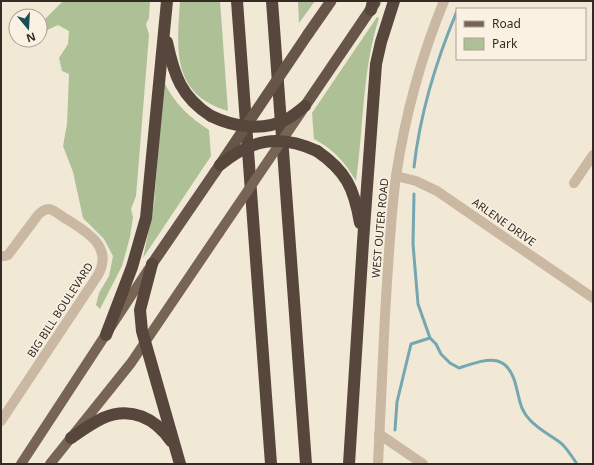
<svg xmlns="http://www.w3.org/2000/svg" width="594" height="465" font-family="'Noto Sans',sans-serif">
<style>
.green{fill:#aec196}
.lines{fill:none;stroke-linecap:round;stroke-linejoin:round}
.stream{stroke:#74a7b0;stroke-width:3}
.minor{stroke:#cab8a2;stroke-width:10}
.tertiary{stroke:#cab8a2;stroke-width:10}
.primary{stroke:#776455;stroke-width:10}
.trunk{stroke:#665548;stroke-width:11}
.motorway{stroke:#56463b;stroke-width:12}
.primary-bridge{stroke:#776455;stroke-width:10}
.trunk-bridge{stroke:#665548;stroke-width:11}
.motorway-bridge{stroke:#56463b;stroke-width:12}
.labels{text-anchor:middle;stroke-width:3;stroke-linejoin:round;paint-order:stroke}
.street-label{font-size:11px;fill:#342b25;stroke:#faf1e3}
</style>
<rect width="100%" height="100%" fill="#f2e8d6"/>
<g class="green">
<polygon points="63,1 150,1 149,18 146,24 149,35 136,196 131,209 133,217 130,237 122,266 100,309 96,305 99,293 109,276 113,256 104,239 83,218 73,172 63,146 67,124 69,74 62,71 59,58 68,44 69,31 58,25 43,32 45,19"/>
<path d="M180,1H220L228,111C171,94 177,49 180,1Z"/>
<polygon points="298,1 315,1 299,23"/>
<path d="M377,17L379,18C362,71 364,126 356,181C345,162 333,149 314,139L312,113Z"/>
<path d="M164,82C174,103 189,117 209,130L211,156L143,258L154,204Z"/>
</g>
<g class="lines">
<g class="stream">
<path d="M414,167C420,114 436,61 457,11"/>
<path d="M414,194L413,244L418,304L430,338L436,344L441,354L450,363L459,368C489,358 509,351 517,390C520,402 521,411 530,420C539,430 552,436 562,444C568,450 573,458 577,464"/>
<polyline points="395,430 397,402 411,344 430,338"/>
</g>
<g class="minor">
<polyline points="396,176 416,181 437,191 593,298"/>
<polyline points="574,183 593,155"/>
<path d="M1,256H5L8,255L38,215C41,212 44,209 49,209C55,210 62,217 68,220C89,233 113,248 98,275L1,421"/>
<polyline points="379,434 423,464"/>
</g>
<path class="tertiary" d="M378,464C380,414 383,365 385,315C388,269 390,222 396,176C405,116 421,57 444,1"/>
<g class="primary">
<polyline points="21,464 148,270"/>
<polyline points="50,464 131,363 219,233"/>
</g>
<g class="trunk">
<polyline points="308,34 331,1"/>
<polyline points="305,106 375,3"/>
<polyline points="152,264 215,172"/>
</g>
<g class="motorway">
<polyline points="237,1 271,464"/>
<polyline points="272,1 306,464"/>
<polyline points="371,10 373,1"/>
<path d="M167,42C174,75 181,97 211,116"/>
<path d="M317,151C346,171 354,188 360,223"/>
<polyline points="152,264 140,310 142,331 180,464"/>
<polyline points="106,335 132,267 146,218 167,1"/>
<path d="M71,438C81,431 92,423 103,418C131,406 155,418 171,441"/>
<polyline points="349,464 363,242 374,91 376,64 381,42 394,1"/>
</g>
<polyline class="primary-bridge" points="219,233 302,111"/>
<polyline class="trunk-bridge" points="215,172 308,34"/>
<g class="motorway-bridge">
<path d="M211,116C234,127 263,132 287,119C293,116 299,111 305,106"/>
<path d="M220,165C251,139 279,134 317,151"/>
</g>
</g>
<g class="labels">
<g class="street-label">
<text transform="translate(504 222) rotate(35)" y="4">ARLENE DRIVE</text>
<text transform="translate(380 228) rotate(-85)" y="4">WEST OUTER ROAD</text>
<text transform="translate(60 310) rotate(-57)" y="4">BIG BILL BOULEVARD</text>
</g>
</g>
<rect width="594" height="465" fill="none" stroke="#342b25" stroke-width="4"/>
<rect x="456" y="8" width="130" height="52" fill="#faf1e3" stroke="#aba297"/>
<rect x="464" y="21" width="20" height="6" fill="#776455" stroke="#aba297"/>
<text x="492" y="28" font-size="12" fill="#342b25">Road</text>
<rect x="464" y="38" width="20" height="12" fill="#aec196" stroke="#aba297"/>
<text x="492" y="48" font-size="12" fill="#342b25">Park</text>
<g transform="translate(28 28) rotate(162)"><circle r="19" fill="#faf1e3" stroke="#aba297"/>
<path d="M0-3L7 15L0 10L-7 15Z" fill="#194d57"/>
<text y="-6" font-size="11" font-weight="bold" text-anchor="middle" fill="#342b25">N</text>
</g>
</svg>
